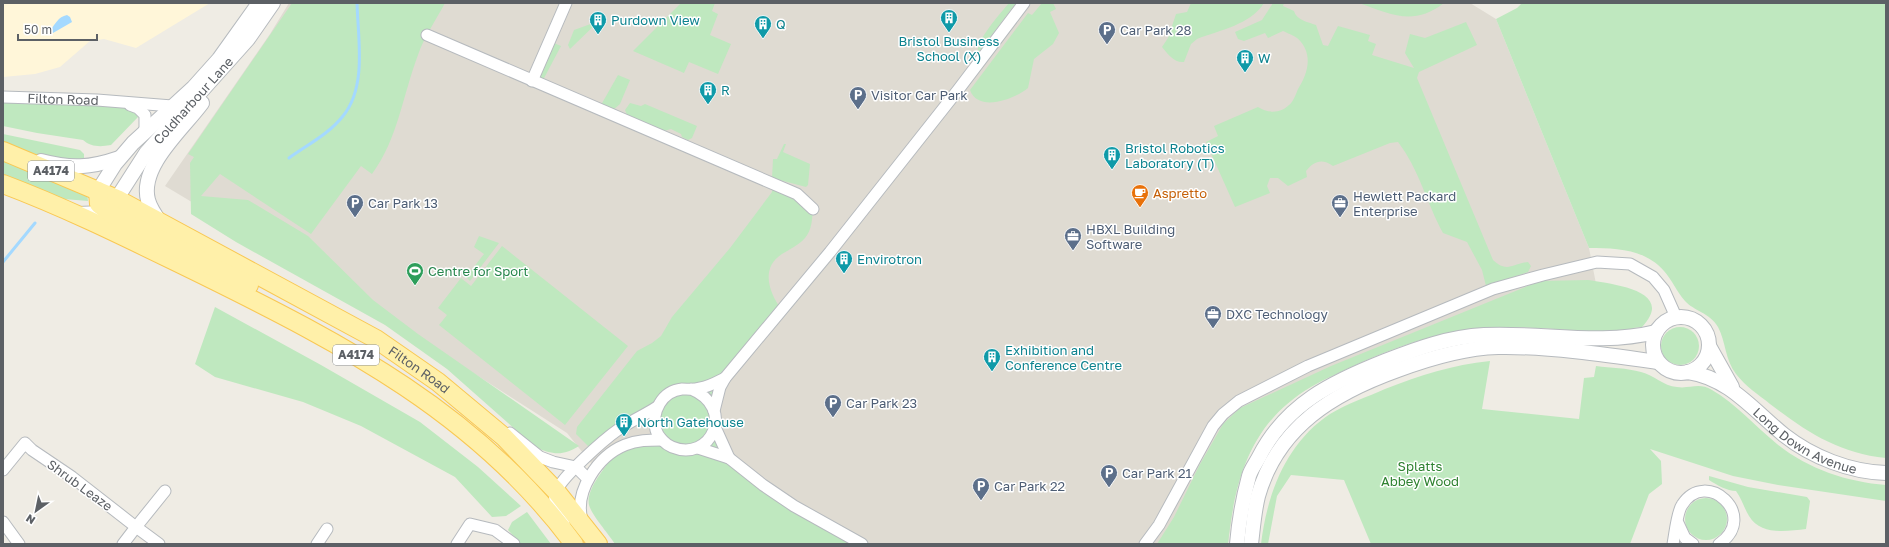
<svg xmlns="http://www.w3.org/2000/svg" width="1889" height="547" font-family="'Golos Text',sans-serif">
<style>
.commercial{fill:#fff6d9}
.education{fill:#dfdbd2}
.green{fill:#bfe8bf}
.water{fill:#a4d9ff}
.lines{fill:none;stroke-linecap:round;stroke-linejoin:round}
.stream{stroke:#a4d9ff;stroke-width:3}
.minor-casing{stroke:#b6babe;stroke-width:13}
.tertiary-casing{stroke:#b6babe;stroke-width:16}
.primary-casing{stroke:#f9c853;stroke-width:20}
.minor{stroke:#fff;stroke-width:11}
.tertiary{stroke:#fff;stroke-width:14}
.primary{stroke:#fff0a9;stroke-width:18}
.labels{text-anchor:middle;stroke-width:3;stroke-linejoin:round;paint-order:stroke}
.shield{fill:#fff;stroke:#8d9093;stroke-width:1}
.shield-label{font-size:12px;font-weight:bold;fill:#5c6065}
.culture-label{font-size:13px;fill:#0d838f;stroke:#fff;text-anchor:start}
.service-label{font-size:13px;fill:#4e5e75;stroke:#fff;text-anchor:start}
.street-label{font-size:13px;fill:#5c6065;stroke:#fff}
.food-label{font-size:13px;fill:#c56008;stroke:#fff;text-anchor:start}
.leisure-label{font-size:13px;fill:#27864d;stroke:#fff;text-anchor:start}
.park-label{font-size:13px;fill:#2f8231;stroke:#fff}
</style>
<rect width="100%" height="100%" fill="#efece4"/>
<polygon class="commercial" points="3,3 210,3 136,48 104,39 90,41 60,67 35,74 3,77"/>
<polygon class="education" points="289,3 1470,3 1496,19 1589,248 1599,299 1448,325 1362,356 1284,396 1253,446 1243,467 1234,498 1228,544 706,544 685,538 614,477 591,463 567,433 417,337 165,186 270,34"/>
<g class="green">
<path d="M292,3H445C436,20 424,37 418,55C403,94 398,139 372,174L361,166L311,234L220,174L201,196L248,200L308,236L373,300L418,334L579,446C563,456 553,455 535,447L447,369L385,325L236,242L191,214L190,163L194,157L188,154Z"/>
<polygon points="681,3 715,3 712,11 718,14 710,35 731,44 718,74 689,62 684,73 633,51"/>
<path d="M1009,3H1016L978,53C975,41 1001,13 1009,3Z"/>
<path d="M1042,3H1053L1056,9L1050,12L1059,33L1053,44L1034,59L1028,88C1015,99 978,113 970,90L1028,13L1032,15Z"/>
<path d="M1191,3H1264C1250,25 1220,30 1197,39L1191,44L1184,62C1174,63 1168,54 1162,47L1168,38L1176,14L1187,12Z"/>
<path d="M1273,3H1284L1283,6L1294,11C1296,20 1308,22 1316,25L1323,45L1328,46L1338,26L1370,35L1368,41L1376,44L1372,55L1414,68L1405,53L1410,34L1425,38L1466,22L1477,45L1419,72L1417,78L1493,260C1507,273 1512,264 1528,262L1531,266L1528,272L1486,286L1482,270L1467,242L1443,233C1427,204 1419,169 1398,142L1390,143L1333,166C1322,158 1314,161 1306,171L1307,177L1288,186L1278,178H1270L1267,186L1270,193L1235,207L1206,142L1218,136L1214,126L1258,107C1267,113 1280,114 1289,105C1293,102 1296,94 1298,89C1307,75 1313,57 1301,42C1297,36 1289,34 1283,31L1268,38L1265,33L1244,41L1238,39L1235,32L1262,20Z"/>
<path d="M1359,3H1444C1414,26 1392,15 1359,3Z"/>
<path d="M1522,3H1886V458C1838,453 1807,432 1770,404C1759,395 1745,386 1736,374C1725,360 1726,342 1718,327C1710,313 1694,311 1685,301C1677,292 1672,280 1664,271C1645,249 1616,248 1589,248L1496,19L1517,8Z"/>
<polygon points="599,21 570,49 568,45 574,30"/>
<polygon points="554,43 561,46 542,82 539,80"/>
<polygon points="618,75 630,80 620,104 613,110 601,105"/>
<path d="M3,102L107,104L125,107L134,112L138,117L111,145C100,147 91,147 83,140L37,133L3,126Z"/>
<polygon points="630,103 641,106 645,104 697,126 692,138 688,140 682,137 681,134 671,129 664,131 627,115 625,110"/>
<polygon points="3,134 80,150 84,154 84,164 47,158 3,144"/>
<polygon points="784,144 786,144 783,152 810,164 808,185 806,187 772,178 773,159 777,159"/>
<polygon points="3,160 87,193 88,201 64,199 3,174"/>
<path d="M773,184L813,209C812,219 812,230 805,238C799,245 790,249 782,254C760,268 769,293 782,310L725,378L714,411L729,458L862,544H615C610,536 591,514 589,505C586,493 599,475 606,466L602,461L609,454L661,439L657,408L593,451L576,434L577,427L637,351L652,343L661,336L672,317L730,248L772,192Z"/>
<polygon points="479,236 499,243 470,281 466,277 484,254 474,247"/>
<polygon points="502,246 628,346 565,425 439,325 447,315 438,308 461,278 471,286"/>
<path d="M1588,280C1611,284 1677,290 1642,327L1633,328V333L1618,334C1571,331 1522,324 1475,329C1435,333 1396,347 1360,363C1343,371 1326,378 1311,387C1250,423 1235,479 1228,544H1157L1174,517L1199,466L1223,424L1240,408L1331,366L1540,281Z"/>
<polygon points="215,307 321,365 420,422 478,467 521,506 506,516 492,517 455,477 361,426 303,402 215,377 195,364"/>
<circle cx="1680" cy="346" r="19"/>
<path d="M1490,361L1482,409L1579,419L1584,378L1594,377L1596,366C1611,368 1627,368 1641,372C1654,375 1663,386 1677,387C1690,389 1699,382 1712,390C1736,404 1755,426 1777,444C1808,469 1847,482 1886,485V501L1778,485L1733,476L1650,449L1661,461L1662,484L1649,494L1630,544H1371L1344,480L1291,475L1277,496L1268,544H1261C1267,494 1286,443 1330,414C1346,404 1367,397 1385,389C1421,375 1452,365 1490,361Z"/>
<path d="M1709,476L1748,487L1807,497L1810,501L1806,529C1787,531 1761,536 1749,516C1744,508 1742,499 1736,491C1727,491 1717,485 1709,480Z"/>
<circle cx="1706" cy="519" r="21"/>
<polygon points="527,512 551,544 521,544 508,530 512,522"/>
</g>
<path class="water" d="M67,15L70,17L72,22L53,33L50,31C55,24 58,17 67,15Z"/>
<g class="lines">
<g class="stream">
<path d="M289,158C307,145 329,134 343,116C367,87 358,39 357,3"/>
<polyline points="3,262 35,223"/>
</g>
<defs>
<g id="minor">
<polyline points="427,35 797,194 813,209"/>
<polyline points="532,81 566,3"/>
<path id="s1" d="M3,97L97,100L172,106"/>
<polyline points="130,105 138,108 145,115 145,130"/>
<path d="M691,389C737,408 711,463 672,447C665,444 658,437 656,430C651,412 662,391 682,389C688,389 694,390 700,388C709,387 717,382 725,378"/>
<polyline points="714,411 720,387 725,378 830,252 958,90 1024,3"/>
<polyline points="715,427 729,458"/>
<polyline points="510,433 540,457 553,462 576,467 588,479"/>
<polyline points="698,448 729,458 763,485 794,506 862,544"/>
<polyline points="3,470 25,443 32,450 72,477 136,527 123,544"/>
<path d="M582,520C574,491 598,456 625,445C637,440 649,440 662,440"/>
<polyline points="3,522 19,544"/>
<polyline points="1678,523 1685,538 1693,544"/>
<path d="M564,524C561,516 553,504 555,495C557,480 606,438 619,429C631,421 645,415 657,407"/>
<polyline points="159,544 136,527 165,491"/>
<polyline points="317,544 327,529"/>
<polyline points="457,544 470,524 495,530 514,544"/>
<polyline points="1145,544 1159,525 1213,426 1223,414 1239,401 1308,366 1493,289 1543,275 1597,262 1630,264 1653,277 1664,290 1676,317"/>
<path d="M1673,544C1675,534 1677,512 1682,505C1706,467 1760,516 1719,544"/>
</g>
<g id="tertiary">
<path d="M41,161C71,169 90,168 119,158"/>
<polyline points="98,191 115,164 133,143 193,88 219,59 259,3"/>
<path id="s2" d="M78,214L103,213L112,206L146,153L248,39L273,3"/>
<path d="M160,222C155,215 150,208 148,200C139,166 183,129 202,103"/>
<circle cx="1681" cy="345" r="28"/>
<polyline points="1709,346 1732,387"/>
<path id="s3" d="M1688,372C1729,378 1753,410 1784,435C1812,457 1850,472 1886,473"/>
<path d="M1237,544C1239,521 1243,498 1249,476C1251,469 1256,463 1259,457C1286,404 1332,382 1385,361C1418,348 1449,337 1484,335C1542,332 1599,346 1656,332"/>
<path d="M1251,544C1253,528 1254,512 1258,496C1278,426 1334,393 1398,370C1430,358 1464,348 1498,347C1548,346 1609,355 1658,362"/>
</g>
<g id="primary">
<path id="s4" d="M3,151L117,199L376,339L438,382L504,437L556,491L598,544"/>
<path d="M3,184C72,210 137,243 203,275C343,344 478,414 574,544"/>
<polyline points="98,191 99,204 114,216 249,285"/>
</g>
</defs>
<use href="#minor" class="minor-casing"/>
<use href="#tertiary" class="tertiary-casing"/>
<use href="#primary" class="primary-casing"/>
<use href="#minor" class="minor"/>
<use href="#tertiary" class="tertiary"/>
<use href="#primary" class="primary"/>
</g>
<defs>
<symbol id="building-pin" viewBox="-11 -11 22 30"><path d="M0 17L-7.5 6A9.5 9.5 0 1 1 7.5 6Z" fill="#0f9aa8" stroke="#fff"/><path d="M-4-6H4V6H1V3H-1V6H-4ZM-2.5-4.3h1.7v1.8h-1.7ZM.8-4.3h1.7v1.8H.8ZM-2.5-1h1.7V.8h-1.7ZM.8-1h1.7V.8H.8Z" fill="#fff"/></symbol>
<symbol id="parking-pin" viewBox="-11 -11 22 30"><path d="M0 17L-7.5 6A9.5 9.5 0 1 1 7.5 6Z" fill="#5c6f8a" stroke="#fff"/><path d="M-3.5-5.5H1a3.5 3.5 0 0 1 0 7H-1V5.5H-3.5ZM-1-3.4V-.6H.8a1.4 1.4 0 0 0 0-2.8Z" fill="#fff"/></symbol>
<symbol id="cafe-pin" viewBox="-11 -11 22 30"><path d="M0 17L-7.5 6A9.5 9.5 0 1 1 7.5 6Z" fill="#e8710a" stroke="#fff"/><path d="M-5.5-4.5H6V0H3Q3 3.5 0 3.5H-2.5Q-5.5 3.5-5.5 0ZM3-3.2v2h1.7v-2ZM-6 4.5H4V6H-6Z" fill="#fff"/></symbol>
<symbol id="office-pin" viewBox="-11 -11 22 30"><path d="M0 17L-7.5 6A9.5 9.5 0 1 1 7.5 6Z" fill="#5c6f8a" stroke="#fff"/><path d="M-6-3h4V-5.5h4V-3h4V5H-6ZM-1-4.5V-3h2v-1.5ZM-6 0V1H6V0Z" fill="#fff"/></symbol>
<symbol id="stadium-pin" viewBox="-11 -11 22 30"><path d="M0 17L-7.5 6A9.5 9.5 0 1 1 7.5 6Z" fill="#2e9e5b" stroke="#fff"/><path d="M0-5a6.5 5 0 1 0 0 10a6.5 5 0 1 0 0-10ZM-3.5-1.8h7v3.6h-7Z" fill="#fff"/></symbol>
</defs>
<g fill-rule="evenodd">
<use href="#building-pin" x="939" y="8" width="20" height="27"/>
<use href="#building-pin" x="588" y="10" width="20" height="27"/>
<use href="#building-pin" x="753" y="14" width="20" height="27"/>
<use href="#parking-pin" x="1097" y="20" width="20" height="27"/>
<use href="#building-pin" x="1235" y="48" width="20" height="27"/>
<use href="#building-pin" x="698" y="80" width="20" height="27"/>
<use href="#parking-pin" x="848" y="85" width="20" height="27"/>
<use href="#building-pin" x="1102" y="145" width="20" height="27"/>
<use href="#cafe-pin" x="1130" y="183" width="20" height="27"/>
<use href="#parking-pin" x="345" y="193" width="20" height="27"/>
<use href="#office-pin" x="1330" y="193" width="20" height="27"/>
<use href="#office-pin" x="1063" y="226" width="20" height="27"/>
<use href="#building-pin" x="834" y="249" width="20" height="27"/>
<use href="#stadium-pin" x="405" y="261" width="20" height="27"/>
<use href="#office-pin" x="1203" y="304" width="20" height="27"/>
<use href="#building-pin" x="982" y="347" width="20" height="27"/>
<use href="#parking-pin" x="823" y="393" width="20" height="27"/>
<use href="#building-pin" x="614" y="412" width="20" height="27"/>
<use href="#parking-pin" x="1099" y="463" width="20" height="27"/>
<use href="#parking-pin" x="971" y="476" width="20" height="27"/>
</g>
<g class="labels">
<g class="shield">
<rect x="28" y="161" width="46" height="20" rx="3"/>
<rect x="333" y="345" width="46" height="20" rx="3"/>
</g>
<g class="shield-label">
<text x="51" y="175">A4174</text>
<text x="356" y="359">A4174</text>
</g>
<g class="culture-label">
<text x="611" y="25">Purdown View</text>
<text x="776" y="29">Q</text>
<text x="949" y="46" text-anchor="middle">Bristol Business<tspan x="949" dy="15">School (X)</tspan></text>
<text x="1258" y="63">W</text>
<text x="721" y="95">R</text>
<text x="1125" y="153">Bristol Robotics<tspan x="1125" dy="15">Laboratory (T)</tspan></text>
<text x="857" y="264">Envirotron</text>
<text x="1005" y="355">Exhibition and<tspan x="1005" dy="15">Conference Centre</tspan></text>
<text x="637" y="427">North Gatehouse</text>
</g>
<g class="service-label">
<text x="1120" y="35">Car Park 28</text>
<text x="871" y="100">Visitor Car Park</text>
<text x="1353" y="201">Hewlett Packard<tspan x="1353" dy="15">Enterprise</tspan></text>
<text x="368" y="208">Car Park 13</text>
<text x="1086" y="234">HBXL Building<tspan x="1086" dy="15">Software</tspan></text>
<text x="1226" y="319">DXC Technology</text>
<text x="846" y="408">Car Park 23</text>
<text x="1122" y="478">Car Park 21</text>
<text x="994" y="491">Car Park 22</text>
</g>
<g class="street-label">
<text dy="5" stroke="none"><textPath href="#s1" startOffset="60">Filton Road</textPath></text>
<text dy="5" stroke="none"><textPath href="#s2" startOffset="170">Coldharbour Lane</textPath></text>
<text dy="5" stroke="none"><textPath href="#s4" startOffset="471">Filton Road</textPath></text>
<text dy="5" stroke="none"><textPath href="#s3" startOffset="138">Long Down Avenue</textPath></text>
<text transform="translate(80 485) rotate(36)" y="5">Shrub Leaze</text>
</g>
<g class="food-label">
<text x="1153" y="198">Aspretto</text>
</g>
<g class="leisure-label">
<text x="428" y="276">Centre for Sport</text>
</g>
<g class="park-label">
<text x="1420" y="471">Splatts<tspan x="1420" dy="15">Abbey Wood</tspan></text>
</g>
</g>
<rect width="1889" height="547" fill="none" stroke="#5c6065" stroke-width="8"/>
<g transform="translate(36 511) rotate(213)" stroke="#ffffff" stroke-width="3" paint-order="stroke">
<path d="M0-3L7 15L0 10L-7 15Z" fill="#5c6065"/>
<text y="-6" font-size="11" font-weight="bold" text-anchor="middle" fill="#5c6065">N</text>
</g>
<path d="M18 34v6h79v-6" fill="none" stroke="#5c6065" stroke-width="2"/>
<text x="24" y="34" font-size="12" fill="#5c6065" stroke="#ffffff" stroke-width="3" paint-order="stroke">50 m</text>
</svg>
